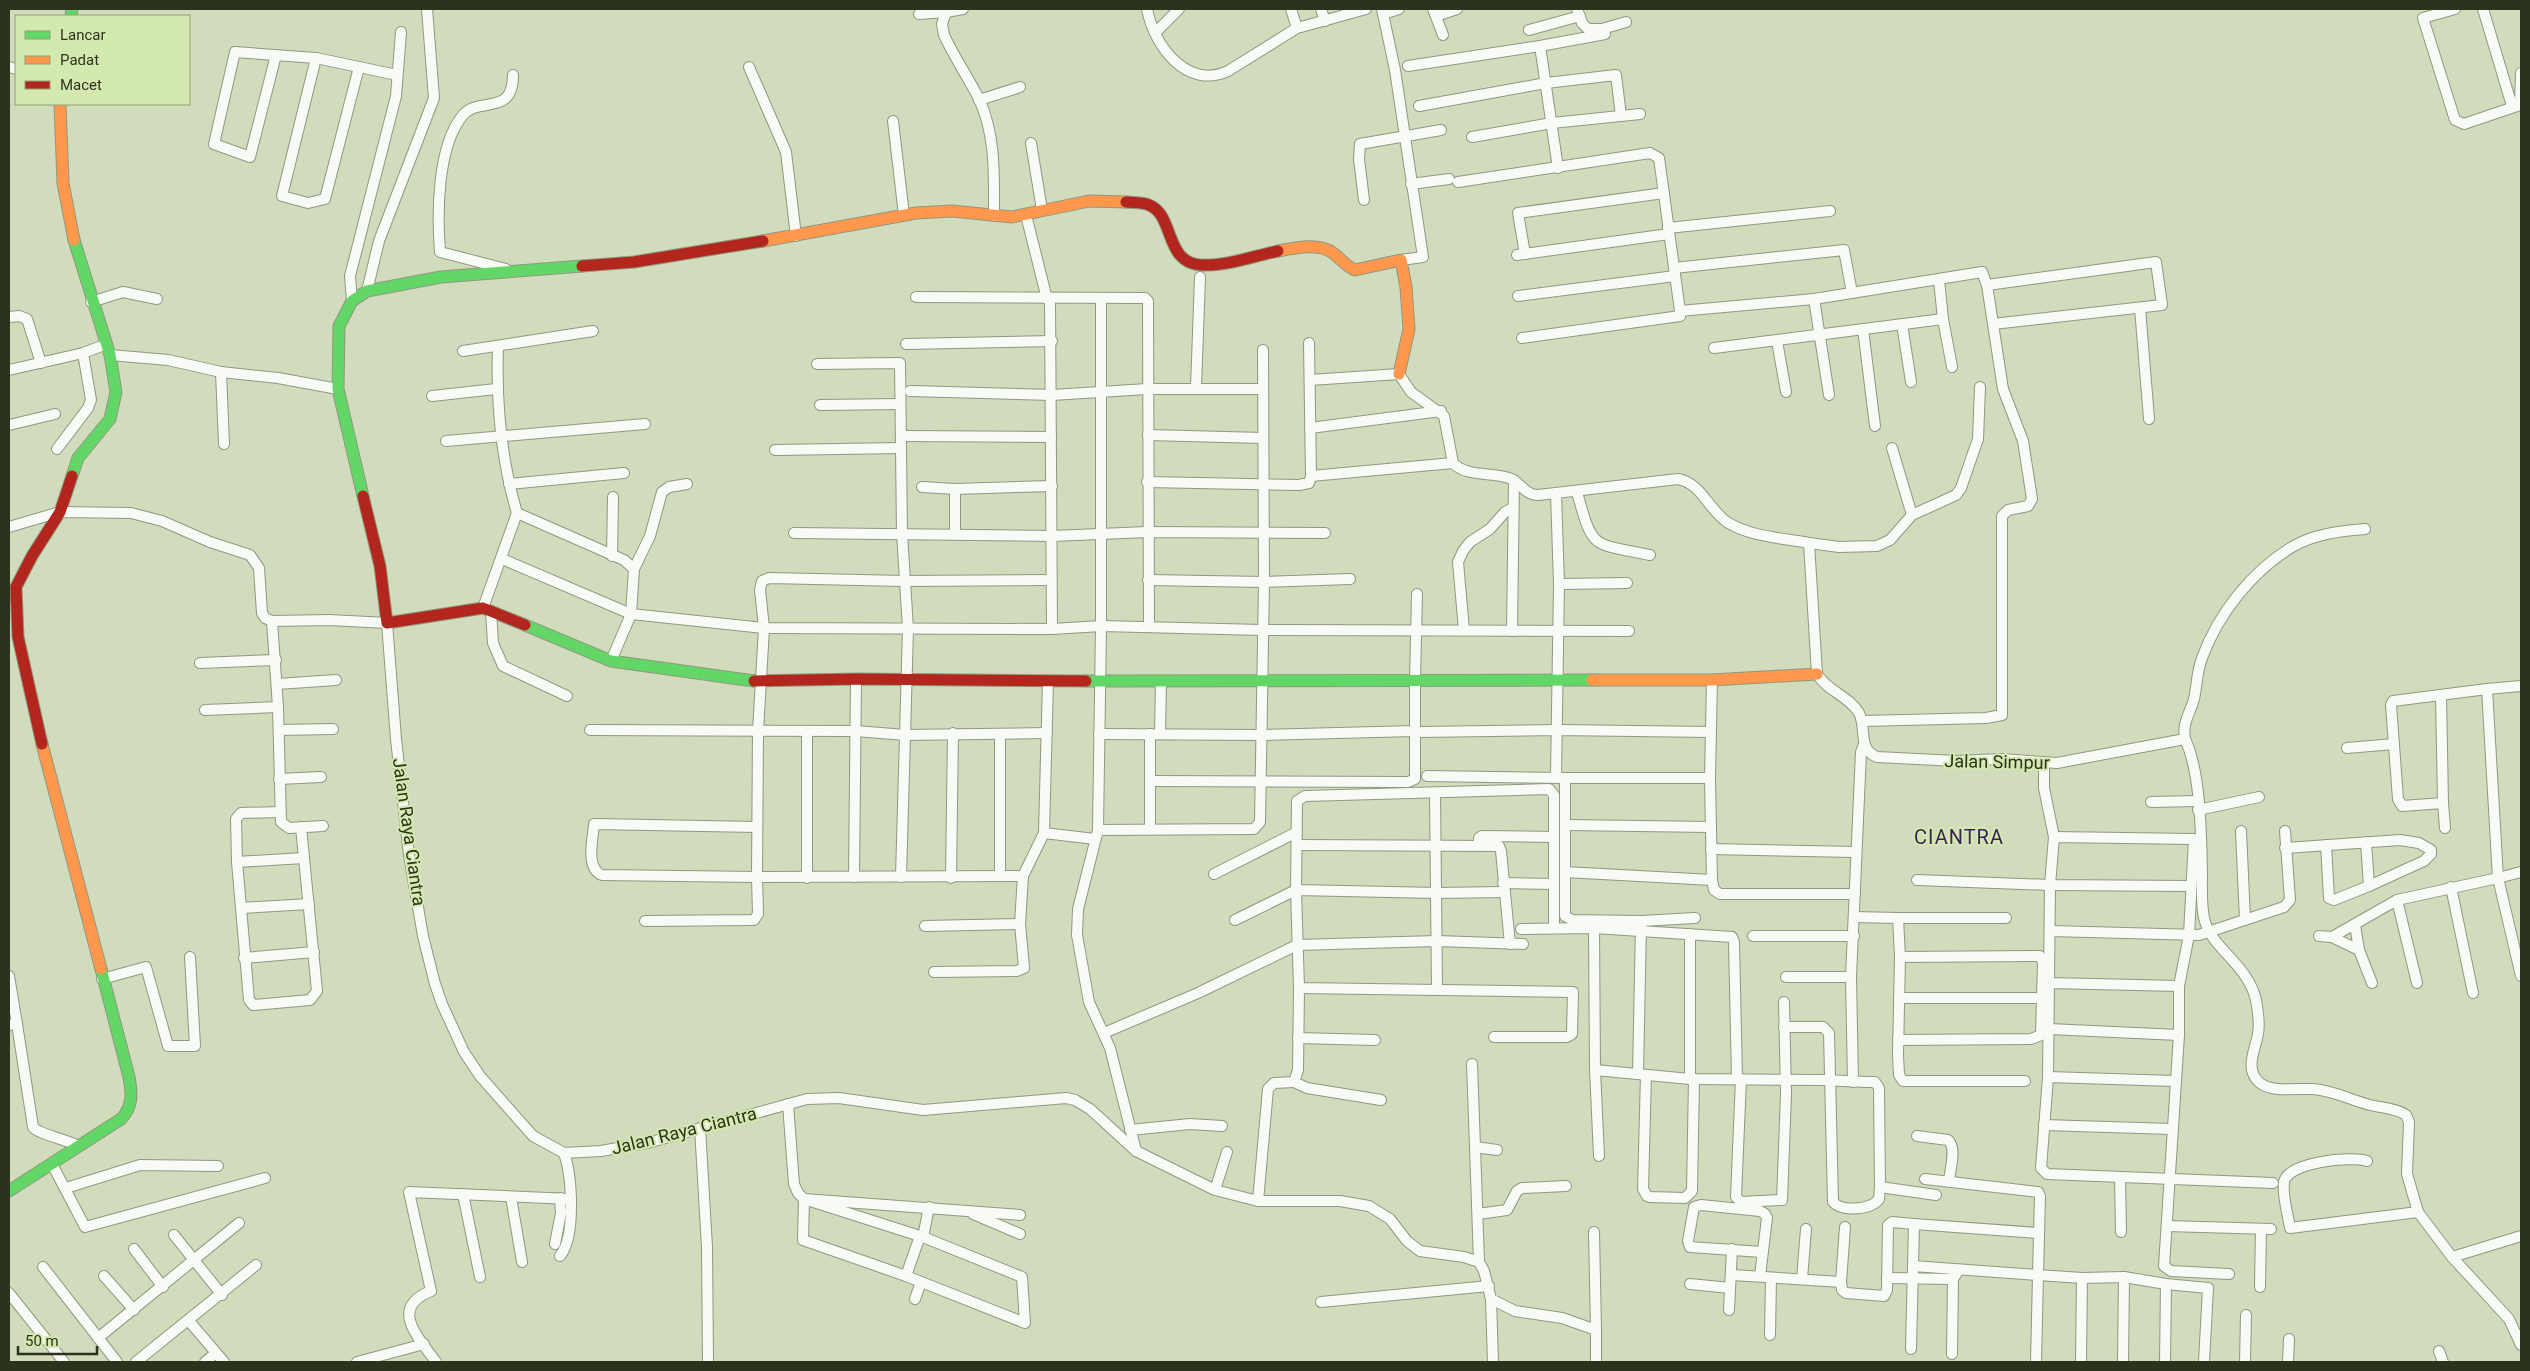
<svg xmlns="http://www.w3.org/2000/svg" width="2530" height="1371" font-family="Roboto,sans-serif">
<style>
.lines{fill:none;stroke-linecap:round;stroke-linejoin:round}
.street-casing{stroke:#909880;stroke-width:12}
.fast-casing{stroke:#909880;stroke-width:13}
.slow-casing{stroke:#909880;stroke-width:13}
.jam-casing{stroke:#909880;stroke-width:13}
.street{stroke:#f8faf5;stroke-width:10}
.fast{stroke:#63d668;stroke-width:11}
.slow{stroke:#ff974d;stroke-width:11}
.jam{stroke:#b3261e;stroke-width:11}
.labels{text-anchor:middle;stroke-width:4;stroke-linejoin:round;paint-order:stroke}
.street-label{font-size:18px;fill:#2b331c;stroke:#d4e9af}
.quarter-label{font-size:20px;letter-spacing:1px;fill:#3b1f57;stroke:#d4e9af}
</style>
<rect width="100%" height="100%" fill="#d0dcbc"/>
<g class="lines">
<defs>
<g id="street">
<path d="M963,9L946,12L942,24L944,35C954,57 968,77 979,99C996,135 994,177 994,216"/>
<path d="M1147,9C1154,46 1187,90 1228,71L1297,28L1291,9"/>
<polyline points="1321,9 1325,21"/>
<polyline points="1382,9 1395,70 1423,257 1401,260"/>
<polyline points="1433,9 1443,35"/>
<polyline points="1577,9 1582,23 1588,29 1602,29 1626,22"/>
<polyline points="2455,9 2423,18 2455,120 2464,124 2520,105 2521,73"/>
<polyline points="2483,9 2512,106"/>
<polyline points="919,14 946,12"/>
<polyline points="1383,14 1399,9"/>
<polyline points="1436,16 1457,9"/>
<polyline points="1301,27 1366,9"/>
<polyline points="1529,30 1580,16"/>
<polyline points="1155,33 1179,9"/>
<polyline points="276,55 250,157 214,144 235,52 316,58 397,75"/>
<polyline points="316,58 282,196 308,203 325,199 359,67"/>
<polyline points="1408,66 1540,46"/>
<polyline points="9,67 16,69"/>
<polyline points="749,67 786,152 796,236"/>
<polyline points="979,100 1020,87"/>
<polyline points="1419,106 1546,83 1616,75 1621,116"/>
<polyline points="893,121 904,215"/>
<polyline points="1472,137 1552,123 1640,114"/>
<polyline points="1031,143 1042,210"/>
<polyline points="1558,168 1540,46 1605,34"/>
<polyline points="1458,182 1650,153 1659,158 1680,311 1814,299 1982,272 1987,285 2003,389 2023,441 2032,499 2028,506 2008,510 2002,516 2002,715 1986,718 1862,721"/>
<polyline points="1411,184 1449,179"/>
<polyline points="1364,200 1359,159 1360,144 1441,130"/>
<polyline points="1026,215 1047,299"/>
<polyline points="1668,228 1830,211"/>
<polyline points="1525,254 1518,213 1664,193"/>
<polyline points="1517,255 1669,234"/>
<polyline points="1674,268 1844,250 1852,293"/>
<path d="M506,269L440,252C437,214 437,146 463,115C479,96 513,117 513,75"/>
<polyline points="1939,280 1943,319 1952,367"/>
<polyline points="1987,285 2156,262 2162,305 1993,324"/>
<polyline points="367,291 379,241 434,98 427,9"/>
<polyline points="1518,296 1675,276"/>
<polyline points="916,297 1145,298 1148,301 1149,627"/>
<polyline points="1050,299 1052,629"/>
<polyline points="1814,299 1829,395"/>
<polyline points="1101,300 1101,626 1098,830 1078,909 1077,935 1089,1002 1110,1048 1136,1151"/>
<polyline points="352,301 350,276 396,96 401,32"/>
<polyline points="91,302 123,292 157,299"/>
<polyline points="2140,308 2149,419"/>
<polyline points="9,317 19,316 27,319 41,363"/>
<polyline points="1902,324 1911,382"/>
<polyline points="1863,329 1875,426"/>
<polyline points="1522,338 1680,316 1680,311"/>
<polyline points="1777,341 1786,392"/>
<polyline points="906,344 1052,341"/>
<path d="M498,347C496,404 501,459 517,513L624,560L634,569L631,614L611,661"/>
<polyline points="1714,348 1943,319"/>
<polyline points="463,351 593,331"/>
<polyline points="110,355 168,360 221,372 278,378 338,389"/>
<polyline points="817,364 900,363 902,533 908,629 901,877"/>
<polyline points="9,370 83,353 107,344"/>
<polyline points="221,372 224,444"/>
<polyline points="1310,380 1399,374 1411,392 1444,416 1453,463"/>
<polyline points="1196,388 1200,277"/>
<polyline points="910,391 1052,395 1147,389 1263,389"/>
<polyline points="432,396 496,389"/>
<polyline points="820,405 900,404"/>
<polyline points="9,425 55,414"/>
<polyline points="1310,428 1441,411"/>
<polyline points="1148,435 1263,438"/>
<polyline points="905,436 1051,437"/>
<polyline points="446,441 645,424"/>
<polyline points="1892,448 1912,515"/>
<polyline points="57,449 88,408 91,400 83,353"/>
<polyline points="775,450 901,448"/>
<path d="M1311,476L1453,463C1466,477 1491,472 1509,478C1521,482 1524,495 1538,495L1678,479C1701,483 1708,509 1727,522C1750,537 1783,538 1809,543L1817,674C1827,691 1849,696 1859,713C1867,728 1857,749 1877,757L1957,761L2001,759L2057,763L2185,739C2201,773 2201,834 2202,873C2202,888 2201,903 2204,918C2211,949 2248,964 2256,1000C2258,1011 2260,1023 2258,1034C2255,1050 2244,1070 2260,1083C2273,1093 2296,1088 2312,1089C2333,1090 2350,1100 2370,1105C2382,1108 2396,1108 2406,1115L2409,1122L2407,1174L2418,1212L2452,1257L2509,1319L2521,1345"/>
<polyline points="1147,482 1299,485 1309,483 1311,476 1309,343"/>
<polyline points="509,484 624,473"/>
<polyline points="922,487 955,489 1052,486"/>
<polyline points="955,489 955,534"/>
<path d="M1577,492C1593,551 1592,543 1650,555"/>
<polyline points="1556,493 1559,584 1556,777"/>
<polyline points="9,527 60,512 131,513 162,521 210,542 250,555 259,568 262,613 265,618 272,621 329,620 387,623 396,739 409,855 423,936 435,984 442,1004 464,1052 480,1076 533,1136 564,1153 601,1151 651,1142 807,1099 839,1098 923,1110 1066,1098 1075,1100 1090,1109 1136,1151 1215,1190 1258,1201 1340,1201 1369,1206 1390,1219 1407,1241 1420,1251 1464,1257 1479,1262 1484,1271 1491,1299 1515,1311 1562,1318 1596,1330 1596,1362"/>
<polyline points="794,533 1052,536 1147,532 1325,533"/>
<polyline points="1809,543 1839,547 1877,546 1890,540 1912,515 1956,495 1961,488 1978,439 1980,387"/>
<polyline points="612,556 613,497"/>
<polyline points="502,559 631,614 764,628 1052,629 1101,626 1262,630 1629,631"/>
<polyline points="634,569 650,536 662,492 669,487 687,484"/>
<polyline points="1148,580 1264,582 1350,579"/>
<polyline points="1559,584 1627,583"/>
<polyline points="483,608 517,513"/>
<polyline points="491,611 493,643 503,666 567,696"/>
<polyline points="272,621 278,707 281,822 289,828 323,826"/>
<polyline points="1464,630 1458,562 1463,551 1470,542 1490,529 1505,512 1513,508"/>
<polyline points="1512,631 1514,480"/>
<polyline points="200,663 276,660"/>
<polyline points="277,684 336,680"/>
<polyline points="2521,686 2487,689 2498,878 2521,872"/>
<polyline points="2441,695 2443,803 2402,806 2398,799 2391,705 2393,701 2487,689"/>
<polyline points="205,710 278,707"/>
<polyline points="279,730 333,729"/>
<polyline points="590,730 856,731 905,735 1047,733"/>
<polyline points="1420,732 1558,730 1711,732"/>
<polyline points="1000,734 1000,876"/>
<polyline points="1099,734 1263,735 1415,731"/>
<polyline points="1160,734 1161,681"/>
<path d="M2185,739C2182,722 2190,714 2194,699C2197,685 2197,671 2202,658C2218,614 2252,571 2292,547C2314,534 2340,531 2365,529"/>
<polyline points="2347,748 2394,744"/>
<polyline points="2044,763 2044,788 2054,837"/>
<polyline points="1427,776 1565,778 1565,916 1572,920 1641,921 1695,918"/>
<polyline points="1565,778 1710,778"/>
<polyline points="279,779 321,777"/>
<polyline points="1151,781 1408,782 1415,779 1415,680 1417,594"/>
<polyline points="1435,793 1437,990"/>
<polyline points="2151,802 2197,801"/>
<polyline points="2443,803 2445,828"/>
<polyline points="2198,810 2259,797"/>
<polyline points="280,812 241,813 236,819 237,862 249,1000 253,1005 310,1000 317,991 301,827"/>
<polyline points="1566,825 1711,827"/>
<polyline points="1150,829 1150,734"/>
<polyline points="1098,830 1254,829 1260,822 1264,582 1263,350"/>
<polyline points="2241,831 2245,920"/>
<polyline points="1044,833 1095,839"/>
<polyline points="1297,845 1499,846 1501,851 1510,944"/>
<polyline points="1479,845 1479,838 1482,836 1553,837"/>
<polyline points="2326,845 2329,898 2334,900 2369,886 2366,842"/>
<polyline points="2285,848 2400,840 2419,843 2431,850 2431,854 2424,861 2369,886"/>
<polyline points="1711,849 1855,852"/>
<polyline points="237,862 304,858"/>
<polyline points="1565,872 1712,880 1710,778 1712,680"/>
<polyline points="1214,874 1297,832"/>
<polyline points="1023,876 757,877 758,731 764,628 760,590 762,581 769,578 904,581 1051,580"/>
<polyline points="854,877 856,679"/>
<polyline points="807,878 807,731"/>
<polyline points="951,878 953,733"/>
<polyline points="1712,880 1714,890 1720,894 1855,894"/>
<polyline points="1917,880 2050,885 2190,886"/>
<polyline points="1503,883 1553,884"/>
<polyline points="2451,887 2473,993"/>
<polyline points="2397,900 2417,983"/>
<polyline points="241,908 309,904"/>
<polyline points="1855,917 1898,918 1900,957 1898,1055 1899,1075 1903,1081 2025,1081"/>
<polyline points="1898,918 2006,918"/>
<polyline points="1235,920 1296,890 1437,893 1504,892"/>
<path d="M645,921L754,920L758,914L757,877L602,875C585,868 593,839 594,824L757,827"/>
<polyline points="2355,925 2359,950 2372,983"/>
<polyline points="925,926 1020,924"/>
<polyline points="1594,928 1595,1070 1599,1156"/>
<polyline points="1521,929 1594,928 1732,937 1734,942 1737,1079"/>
<polyline points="2051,931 2199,935 2284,907 2290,900 2285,831"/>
<polyline points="1753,936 1854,936"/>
<polyline points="2319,936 2332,937 2397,900 2498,878 2521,976"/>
<polyline points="2332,937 2359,950"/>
<polyline points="1900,957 2040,956 2043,962 2042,998"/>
<polyline points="244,958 314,952"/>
<polyline points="934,972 1017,971 1024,968 1020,924 1023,876 1044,833 1048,681"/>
<polyline points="9,976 17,1024"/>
<polyline points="1786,977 1851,977"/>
<polyline points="102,979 146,967 168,1046 195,1046 190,957"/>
<polyline points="2049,983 2179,986 2189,935 2194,839 2054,837 2050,885 2048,1077 2041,1168 2047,1174 2273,1183"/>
<polyline points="2179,986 2179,1035 2164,1266 2171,1271 2229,1274"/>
<path d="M9,1025L17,1024L33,1127C38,1134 68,1140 79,1146"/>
<polyline points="2049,1029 2179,1035"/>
<polyline points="1104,1033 1198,993 1297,945 1437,941 1523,944"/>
<polyline points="1494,1037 1567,1037 1572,1034 1573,992 1299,988 1296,890 1297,801 1305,796 1549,789 1554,795 1554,928"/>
<polyline points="1298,1038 1375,1040"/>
<polyline points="1898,1040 2031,1039 2041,1035 2042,998 1899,998"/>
<polyline points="1472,1064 1475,1147"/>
<path d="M1595,1070L1690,1079L1827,1080C1843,1081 1859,1082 1875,1082L1879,1088L1880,1187L1879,1199C1871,1210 1842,1212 1833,1202L1829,1033L1823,1027H1784"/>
<polyline points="1638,1074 1641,925"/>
<polyline points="1646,1075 1643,1189 1647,1196 1650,1197 1685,1198 1692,1191 1694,1079"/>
<polyline points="2048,1077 2175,1081"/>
<polyline points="1690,1079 1690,934"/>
<polyline points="1741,1079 1736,1197 1741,1202 1782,1200 1786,1094 1784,1002"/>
<polyline points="1294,1082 1307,1088 1381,1100"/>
<polyline points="1853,1082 1851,977 1861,752 1864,744"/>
<polyline points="788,1104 794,1184 798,1193 804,1199 1020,1215"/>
<polyline points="2044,1125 2171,1129"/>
<polyline points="700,1128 707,1247 708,1362"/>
<polyline points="1130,1130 1190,1124 1222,1126"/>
<path d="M1917,1136L1948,1140C1957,1148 1950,1169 1949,1181"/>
<path d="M2367,1161C2350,1156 2288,1162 2284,1182C2282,1195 2288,1215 2290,1228L2418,1212"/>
<polyline points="52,1164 85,1227 265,1178"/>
<polyline points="2120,1177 2121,1232"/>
<polyline points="1925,1179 2038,1192 2040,1196 2038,1275 2082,1278 2124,1277 2166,1284 2208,1288 2204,1362"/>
<polyline points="1880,1187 1936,1195"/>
<polyline points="66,1188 140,1165 218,1166"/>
<polyline points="1215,1190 1227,1152"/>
<polyline points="463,1194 480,1277"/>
<polyline points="511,1197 522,1262"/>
<polygon points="804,1199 923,1237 1022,1277 1025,1323 906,1276 803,1240"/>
<polyline points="1258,1201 1268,1089 1274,1083 1294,1082 1298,1070 1299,988"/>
<polyline points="973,1214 1020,1234"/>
<polyline points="1478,1214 1507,1210 1517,1191 1522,1188 1566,1186"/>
<polyline points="2167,1226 2271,1229"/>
<polyline points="1594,1232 1596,1330"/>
<polyline points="174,1235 222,1295"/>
<polyline points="923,1237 929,1207"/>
<polyline points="555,1244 561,1213 560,1198"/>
<polyline points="134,1249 163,1287"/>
<path d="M560,1256C576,1237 572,1176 564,1153"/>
<polyline points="2452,1257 2521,1236"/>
<polyline points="1479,1262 1475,1147 1497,1150"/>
<polyline points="1913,1266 2038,1275 2036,1362"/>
<polyline points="43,1267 117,1362"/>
<polyline points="1732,1275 1841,1282 1842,1290 1846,1293 1884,1296 1887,1290 1888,1225 1892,1222 1914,1224"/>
<polyline points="104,1276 134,1310"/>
<polyline points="906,1276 920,1236"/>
<polyline points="1760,1276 1767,1218 1765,1214 1760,1211 1701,1205 1694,1207 1688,1241 1690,1247 1762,1252"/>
<polyline points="1887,1278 1953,1279 1959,1270"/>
<polyline points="1802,1279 1806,1229"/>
<polyline points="1841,1282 1845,1227"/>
<polyline points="1690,1284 1730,1288"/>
<polyline points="2260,1287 2261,1229"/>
<polyline points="9,1293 64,1362"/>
<polyline points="915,1299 921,1282"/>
<polyline points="1491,1299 1493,1362"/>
<polyline points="1321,1302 1489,1286"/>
<polyline points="1729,1310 1732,1249"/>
<polyline points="189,1321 224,1362"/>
<polyline points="1770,1335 1771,1278"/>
<polyline points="98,1338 239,1223"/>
<polyline points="1911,1349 1914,1224 2039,1233"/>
<polyline points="2439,1351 2443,1362"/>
<polyline points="1952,1354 1953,1279"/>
<polyline points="136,1362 256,1265"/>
<polyline points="205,1362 216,1353"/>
<polyline points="357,1362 424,1344"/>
<path d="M436,1362C419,1338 388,1308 431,1291L409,1192L571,1199"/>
<polyline points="2081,1362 2082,1278"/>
<polyline points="2123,1362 2124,1277"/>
<polyline points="2165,1362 2166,1284"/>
<polyline points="2245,1362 2246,1315"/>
<polyline points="2288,1362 2289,1339"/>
</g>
<g id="fast">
<polyline points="71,16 72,9"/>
<polyline points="72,476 78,458 110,419 116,392 110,355 74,240"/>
<polyline points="363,496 338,389 339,326 352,301 367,291 441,277 582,266"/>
<polyline points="525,625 611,661 754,681"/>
<polyline points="1086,681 1592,680"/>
<path d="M9,1191L121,1119C133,1107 132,1093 129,1077L101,969"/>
</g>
<g id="slow">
<polyline points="60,104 63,183 74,240"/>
<polyline points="763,241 916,213 952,211 1012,217 1089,201 1126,202"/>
<path d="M1278,251C1294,248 1319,242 1333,253C1341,259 1346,266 1355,270L1401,260L1406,287L1409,329L1399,374"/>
<polyline points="1592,680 1712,680 1817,674"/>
<polyline points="42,744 101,969"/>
</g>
<g id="jam">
<path d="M1126,202C1133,203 1143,202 1149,205C1175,215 1164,264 1202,265C1227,266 1254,256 1278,251"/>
<polyline points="582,266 634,262 763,241"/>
<polyline points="363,496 380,566 387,623 483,608 525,625"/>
<polyline points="754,681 856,679 1086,681"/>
<polyline points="42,744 18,637 16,587 32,556 60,512 72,476"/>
</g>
</defs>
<use href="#street" class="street-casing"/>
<use href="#fast" class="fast-casing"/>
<use href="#slow" class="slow-casing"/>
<use href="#jam" class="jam-casing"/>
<use href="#street" class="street"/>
<use href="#fast" class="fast"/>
<use href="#slow" class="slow"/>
<use href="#jam" class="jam"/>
</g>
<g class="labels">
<g class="street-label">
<text transform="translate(1997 762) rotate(1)" y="6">Jalan Simpur</text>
<text transform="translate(409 832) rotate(82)" y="6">Jalan Raya Ciantra</text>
<text transform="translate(684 1131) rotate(-14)" y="6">Jalan Raya Ciantra</text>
</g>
<g class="quarter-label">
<text x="1959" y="844">CIANTRA</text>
</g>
</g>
<rect width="2530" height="1371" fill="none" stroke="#2b331c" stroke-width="20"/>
<rect x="15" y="15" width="175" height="90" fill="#d4e9af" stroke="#90a074"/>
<rect x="25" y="31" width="25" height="8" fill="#63d668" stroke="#90a074"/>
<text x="60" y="40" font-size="15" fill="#2b331c">Lancar</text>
<rect x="25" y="56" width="25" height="8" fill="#ff974d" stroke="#90a074"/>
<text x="60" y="65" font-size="15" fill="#2b331c">Padat</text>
<rect x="25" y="81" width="25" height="8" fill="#b3261e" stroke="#90a074"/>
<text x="60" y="90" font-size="15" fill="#2b331c">Macet</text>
<path d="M18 1346v8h79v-8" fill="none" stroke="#2b331c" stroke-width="2.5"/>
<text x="25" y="1346" font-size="15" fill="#2b331c" stroke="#d4e9af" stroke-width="4" paint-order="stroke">50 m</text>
</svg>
